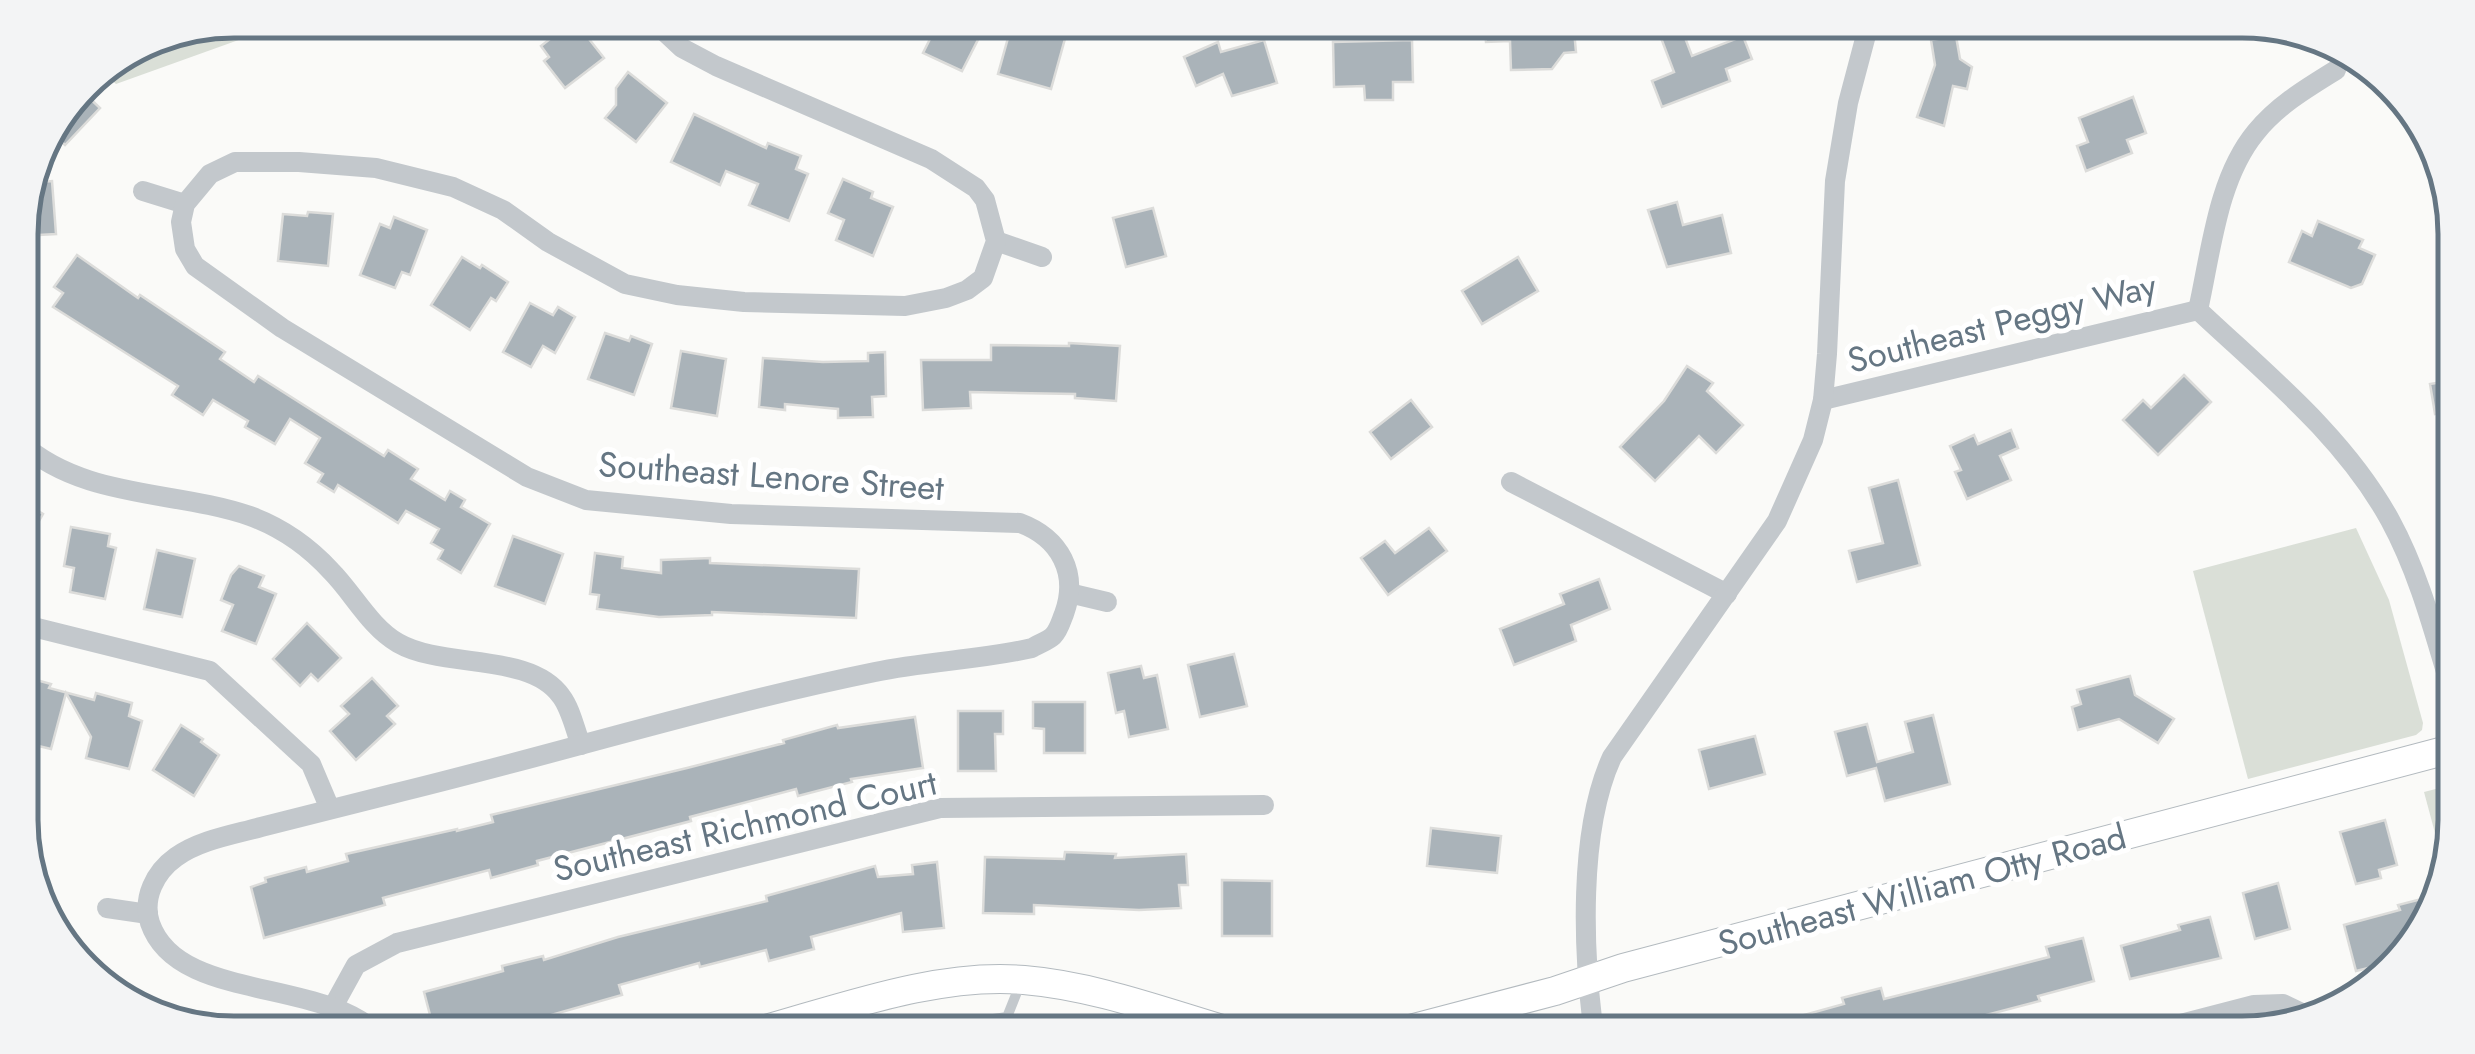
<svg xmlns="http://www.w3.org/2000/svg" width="2475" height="1054" font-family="Jost,sans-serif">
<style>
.green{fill:#dadfd7}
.building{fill:#aab3b9;stroke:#dcdcda;stroke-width:2.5}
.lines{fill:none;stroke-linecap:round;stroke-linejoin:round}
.secondary-casing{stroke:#b3babf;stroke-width:30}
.lane{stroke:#c3c8cc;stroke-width:10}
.street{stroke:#c3c8cc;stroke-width:20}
.secondary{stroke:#fff;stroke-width:28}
.labels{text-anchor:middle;stroke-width:10;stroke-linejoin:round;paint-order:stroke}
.street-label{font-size:35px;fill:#657683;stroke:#fff}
.rim{fill:none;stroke:#657683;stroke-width:5}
</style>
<rect width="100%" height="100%" fill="#fafaf8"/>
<g class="green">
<polygon points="233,20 258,20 258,33 116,84 99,69 152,36"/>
<polygon points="2356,528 2389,600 2423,723 2422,730 2416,735 2248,779 2193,571"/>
<polygon points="2455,784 2455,821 2447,862 2443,863 2424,792"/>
</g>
<g class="building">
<polygon points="574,20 604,58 565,88 544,61 549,57 541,46"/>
<polygon points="904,20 988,20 962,71 923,53 932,35"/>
<polygon points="1013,20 1066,35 1051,89 998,74"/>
<polygon points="1484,20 1573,20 1576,52 1564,53 1552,69 1511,70 1510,41 1486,42"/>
<polygon points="1679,22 1692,56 1743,36 1752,59 1726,69 1730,81 1662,107 1652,81 1674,72 1658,30"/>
<polygon points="1956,36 1960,59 1972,67 1967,89 1953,86 1944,126 1917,117 1935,65 1931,40"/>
<polygon points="1264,40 1277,83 1232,96 1223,74 1196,86 1184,57 1218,42 1221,52"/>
<polygon points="1412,40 1413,82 1393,82 1393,100 1365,100 1364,86 1334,87 1333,42"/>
<polygon points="628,72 667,103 636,142 605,118 616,105 616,88"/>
<polygon points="80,89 100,108 65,145 49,130"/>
<polygon points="2133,97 2146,133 2127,140 2132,153 2086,171 2077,146 2088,142 2079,118"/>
<polygon points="694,114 766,148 768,143 801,156 796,169 808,174 789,221 749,205 758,184 726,171 720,185 671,162"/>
<polygon points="843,179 873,192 871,198 893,207 873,256 836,240 844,220 828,213"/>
<polygon points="52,181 56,234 21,236 20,219 30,183"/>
<polygon points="1677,202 1683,225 1722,215 1731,253 1667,267 1648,210"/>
<polygon points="1153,208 1166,256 1126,267 1113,218"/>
<polygon points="308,212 333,214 328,266 278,261 283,214 307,216"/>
<polygon points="394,217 427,230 410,275 402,272 395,288 360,275 380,224 390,228"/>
<polygon points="2318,221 2363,240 2359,248 2375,255 2362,284 2351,288 2289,262 2302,231 2312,236"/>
<polygon points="77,255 138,298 140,295 225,352 220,359 254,382 258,376 384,456 388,450 418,469 411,479 445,500 450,491 465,500 461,507 490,524 461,573 438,559 443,550 431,543 439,529 406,511 398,523 338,485 334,492 318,482 323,474 305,463 320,438 290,419 275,444 245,427 248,421 213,400 203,415 172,395 178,386 53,307 63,293 54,287"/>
<polygon points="462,257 480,268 482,265 508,282 496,301 491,298 470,330 431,305"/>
<polygon points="1518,257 1538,291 1482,324 1462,291"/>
<polygon points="530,303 553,315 558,307 575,317 555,353 543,346 531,367 503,352"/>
<polygon points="605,333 629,341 631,336 652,344 634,395 588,379"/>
<polygon points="1069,343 1120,346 1116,401 1075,398 1075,394 970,392 971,408 923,410 921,360 991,360 991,345 1069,346"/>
<polygon points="681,351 726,359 717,416 671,408"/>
<polygon points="885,352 886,396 872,397 873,417 838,418 838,409 785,404 785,410 759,407 763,358 823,362 868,361 868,353"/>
<polygon points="1687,366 1713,383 1707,391 1743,425 1716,453 1699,436 1655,481 1620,447 1664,401"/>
<polygon points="2184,375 2211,402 2158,455 2123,420 2143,400 2151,408"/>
<polygon points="2454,380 2454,410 2435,414 2430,384"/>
<polygon points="1411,400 1432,427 1391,459 1370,432"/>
<polygon points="2011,430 2018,448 2000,456 2011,480 1967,499 1955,472 1961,470 1950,446 1974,435 1978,444"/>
<polygon points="1898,480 1920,565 1857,582 1849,551 1883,543 1869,488"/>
<polygon points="21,501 43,514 21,552"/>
<polygon points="71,527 110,534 108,546 116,548 105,599 70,592 74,568 64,566"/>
<polygon points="1429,528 1447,551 1388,595 1361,558 1385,541 1395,553"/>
<polygon points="513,536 563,554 545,604 495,586"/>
<polygon points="157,550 195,559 182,617 144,609"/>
<polygon points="595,553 623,557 622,568 661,573 661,560 710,558 710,563 859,569 856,618 712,612 712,615 659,617 597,609 599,595 590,594"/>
<polygon points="239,566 264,576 259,587 276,594 256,644 222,631 233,605 221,600 231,575"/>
<polygon points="1599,579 1610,609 1571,625 1576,641 1514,665 1500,629 1564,604 1560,594"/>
<polygon points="307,623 341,658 318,681 311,674 300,686 273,659"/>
<polygon points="1234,654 1247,706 1200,717 1188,665"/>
<polygon points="1141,666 1144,678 1157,675 1168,729 1129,737 1124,711 1116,713 1108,673"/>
<polygon points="22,676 51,684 49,688 94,700 96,693 132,703 129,716 142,721 129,769 86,758 91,737 66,693 51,749 22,742"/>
<polygon points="2130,676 2135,695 2174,719 2158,743 2119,719 2078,730 2072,707 2081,704 2077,690"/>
<polygon points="372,678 398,706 387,716 395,724 356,760 330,731 349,714 341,706"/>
<polygon points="1033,702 1085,702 1085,753 1044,753 1044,729 1033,728"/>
<polygon points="958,711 1003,711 1003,734 995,734 996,771 958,771"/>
<polygon points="1933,715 1950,784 1885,801 1876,768 1847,776 1835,732 1867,724 1877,762 1913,752 1905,722"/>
<polygon points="915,717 923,768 851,779 852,782 798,796 796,789 690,817 691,821 537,861 538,865 491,878 489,870 383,898 385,905 264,938 251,887 266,882 265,878 306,867 307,872 348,861 346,854 457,829 457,831 493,822 491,815 687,768 784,743 783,740 837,725 838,728"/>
<polygon points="181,725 203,739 201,742 219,755 194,796 153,770"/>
<polygon points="1755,736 1765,774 1709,789 1699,750"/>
<polygon points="2385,820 2397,865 2379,870 2381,878 2356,884 2340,832"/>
<polygon points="1431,828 1501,836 1497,873 1427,866"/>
<polygon points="1065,852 1116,854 1115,858 1186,854 1188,885 1179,885 1181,908 1139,910 1034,905 1034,914 983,913 985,857 1064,859"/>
<polygon points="937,862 944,928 903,932 901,913 811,937 814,949 769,961 766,950 700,967 699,963 619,985 622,995 491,1032 435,1034 424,992 503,971 502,966 543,956 544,960 618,937 767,901 766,896 875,866 878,877 913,874 912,865"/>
<polygon points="1222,880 1272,881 1272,936 1222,936"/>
<polygon points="2278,883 2290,929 2255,939 2243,893"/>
<polygon points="2441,894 2439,902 2389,963 2356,971 2344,925 2400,910 2398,905"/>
<polygon points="2210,917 2221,958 2130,979 2121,946 2180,930 2178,925"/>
<polygon points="2083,938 2094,981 2038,996 2040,1001 1967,1020 1968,1025 1936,1034 1758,1034 1757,1028 1844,1004 1842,998 1881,988 1884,999 1956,981 2049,957 2046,947"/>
</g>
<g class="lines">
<defs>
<g id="secondary">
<path d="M748,1034C834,1011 935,972 1024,980C1097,986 1169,1014 1239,1034"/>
<polyline points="1391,1034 1555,991 1623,968 2455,748"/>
</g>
</defs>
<use href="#secondary" class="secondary-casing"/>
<polyline class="lane" points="891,1034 1007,1017 1021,982"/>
<g class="street">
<polyline points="143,191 185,204"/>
<polyline points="996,241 1042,257"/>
<path d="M2198,310C2211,253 2217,179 2256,132C2278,105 2307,88 2336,70"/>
<path d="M1823,400L2198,310C2266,374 2344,436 2390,520C2421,577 2436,640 2455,702"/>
<path d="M21,443C84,499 174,490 250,516C280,527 309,547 331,571C353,593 370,627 398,643C443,669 530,652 561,696C571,709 575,730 581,745"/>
<polyline points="1511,482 1727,594"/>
<polyline points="1069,593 1107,602"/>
<polyline points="21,624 210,671 311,764 330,809"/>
<polyline points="107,908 148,914"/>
<polyline points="334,1005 356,965 397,943 940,808 1264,805"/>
<path d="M378,1034C319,977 177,1002 150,923C142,898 155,872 176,857C200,840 232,835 261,827C304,816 348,805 392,794C553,755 713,705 875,672C927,661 981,660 1032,648C1038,644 1048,641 1053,636C1059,630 1061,621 1064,614C1079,573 1060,538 1020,523L731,514L586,500L527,477L282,328L195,266L185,249L181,222L185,204L210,174L235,162H299L376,168L453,187L503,210L548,242L625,284L677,295L744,302L905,306L946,298L967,290L983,278L996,241L985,200L976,188L931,159L716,66L682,48L652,20"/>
<path d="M1594,1034C1583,953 1578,831 1612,757L1777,521L1813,440L1823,400L1827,354L1835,181L1848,103L1870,20"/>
<polyline points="2142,1034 2254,1005 2283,1004 2308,1016"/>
</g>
<use href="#secondary" class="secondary"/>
</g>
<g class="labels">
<g class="street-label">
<text transform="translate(2002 323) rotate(-14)" y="12">Southeast Peggy Way</text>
<text transform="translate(771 476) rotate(4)" y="12">Southeast Lenore Street</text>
<text transform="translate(745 826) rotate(-13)" y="12">Southeast Richmond Court</text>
<text transform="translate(1922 890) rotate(-15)" y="12">Southeast William Otty Road</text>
</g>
</g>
<path d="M0 0H2475V1054H0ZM234 38H2242A196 196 0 0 1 2438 234V820A196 196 0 0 1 2242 1016H234A196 196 0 0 1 38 820V234A196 196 0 0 1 234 38Z" fill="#f3f4f5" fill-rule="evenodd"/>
<path class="rim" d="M234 38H2242A196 196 0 0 1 2438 234V820A196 196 0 0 1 2242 1016H234A196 196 0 0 1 38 820V234A196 196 0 0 1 234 38Z"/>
</svg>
